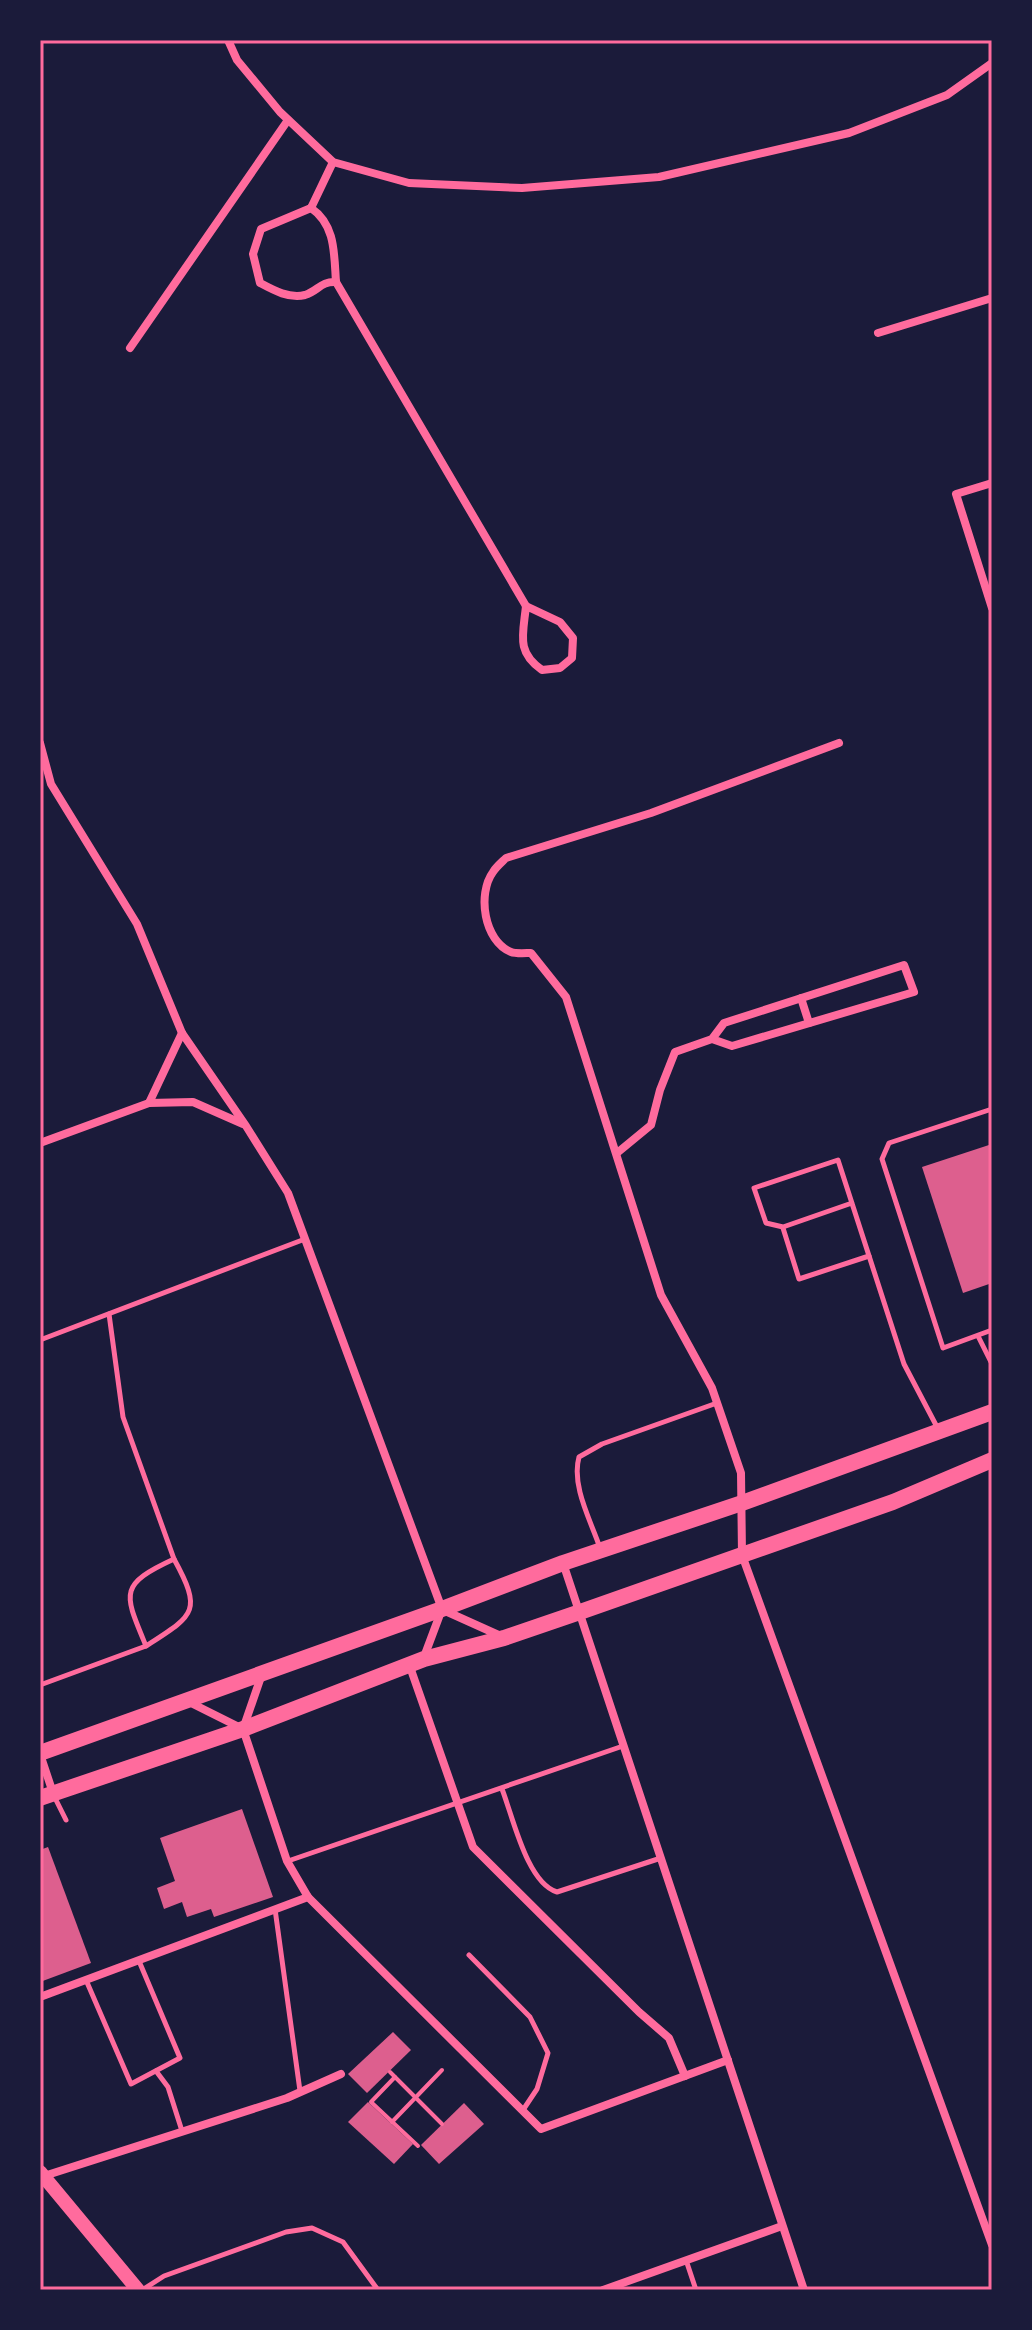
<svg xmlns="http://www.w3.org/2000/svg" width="1032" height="2330" font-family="'Archivo Narrow',sans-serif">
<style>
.building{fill:#dd5f8e}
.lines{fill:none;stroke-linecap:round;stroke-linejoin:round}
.path{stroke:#ff6b9d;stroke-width:4}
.service{stroke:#ff6b9d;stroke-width:5}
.minor{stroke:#ff6b9d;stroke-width:8}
.secondary{stroke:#ff6b9d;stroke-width:14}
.primary{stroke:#ff6b9d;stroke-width:16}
.neatline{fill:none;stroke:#ff6b9d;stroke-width:3}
</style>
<rect width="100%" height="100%" fill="#1b1b3a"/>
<g class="building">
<polygon points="992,1144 992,1283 963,1293 922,1167"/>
<polygon points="242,1809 273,1897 214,1917 211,1909 187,1917 182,1902 164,1909 157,1888 175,1881 160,1838"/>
<polygon points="48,1847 91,1963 40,1982 40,1850"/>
<polygon points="393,2032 411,2050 367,2093 348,2074"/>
<polygon points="368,2102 413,2144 394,2164 348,2122"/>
<polygon points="464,2103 484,2124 439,2164 421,2145"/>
</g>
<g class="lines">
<g class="path">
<polyline points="390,2072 442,2124"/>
<polyline points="395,2077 371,2102 418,2146"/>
<polyline points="392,2122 442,2070"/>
</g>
<g class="service">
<polyline points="992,1109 889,1143 882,1159 943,1348 992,1330"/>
<polyline points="852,1203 783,1227 766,1223 754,1188 838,1160 904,1364 937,1427"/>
<polyline points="783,1228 799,1279 869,1256"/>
<polyline points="109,1314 123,1417 174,1559"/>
<polyline points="978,1336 992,1364"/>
<polyline points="40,1340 305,1239"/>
<path d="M600,1548C591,1521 571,1486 579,1457L602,1444L717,1403"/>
<path d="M174,1559C203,1612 194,1615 146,1646C124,1593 118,1585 174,1559Z"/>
<polyline points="40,1685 146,1646"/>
<path d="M502,1789C513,1817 527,1883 557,1892L661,1858"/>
<polyline points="55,1798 66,1820"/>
<polyline points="288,1861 623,1746"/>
<polyline points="275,1909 300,2091"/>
<polyline points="469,1955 530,2017 548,2053 537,2089 523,2110"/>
<polyline points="86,1980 131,2084 180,2058 139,1961"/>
<polyline points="156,2071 168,2087 182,2131"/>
<polyline points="686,2260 696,2290"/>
<polyline points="142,2290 164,2276 286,2232 312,2228 343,2242 378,2290"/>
</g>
<g class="minor">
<polyline points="228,40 237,60 280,112 333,162 409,183 522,188 659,177 849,133 947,95 992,63"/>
<path d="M311,208C336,225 334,255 336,282L526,606"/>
<path d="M311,208L261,229L253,254L260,283C273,290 289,299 305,295C318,291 321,281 336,282"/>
<polyline points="311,208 333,162"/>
<polyline points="878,333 992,298"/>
<polyline points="130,348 288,120"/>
<polyline points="992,483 956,494 992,608"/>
<path d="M526,606L560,622L573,638L572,658L560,668L542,670C516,652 523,635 526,606Z"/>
<polyline points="40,743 51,784 137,924 182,1033 246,1126 288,1193 442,1609 424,1657"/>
<path d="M839,743L651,813L506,858C502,862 496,867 493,872C477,894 484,941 511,952C516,954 526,953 531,953L566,997L661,1295L712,1388L741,1473L742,1555L992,2245"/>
<polyline points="801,998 809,1023"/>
<polyline points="149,1103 193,1102 243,1124"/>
<polyline points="40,1143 149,1103 182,1033"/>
<polyline points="617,1153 651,1125 660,1090 675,1052 712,1039 732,1046 914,992 904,965 724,1023 712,1039"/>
<polyline points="563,1563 804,2290"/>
<polyline points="443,1610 503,1637"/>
<polyline points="409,1664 473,1847 639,2012 669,2038 685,2076"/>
<polyline points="262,1674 243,1729 287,1861 308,1897 541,2129 728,2060"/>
<polyline points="187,1701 243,1729"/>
<polyline points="40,1754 53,1793"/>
<polyline points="40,1997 308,1897"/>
<polyline points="44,2176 287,2098 341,2074"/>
<polyline points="603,2290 782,2226"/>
</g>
<polyline class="secondary" points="40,2172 138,2290"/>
<g class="primary">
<polyline points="40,1753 442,1609 563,1563 742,1503 992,1412"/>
<polyline points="40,1798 243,1729 424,1659 504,1638 580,1612 893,1502 992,1460"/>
</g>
</g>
<rect width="1032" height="2330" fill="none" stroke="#1b1b3a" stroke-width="84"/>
<rect x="42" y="42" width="948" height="2246" class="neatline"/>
</svg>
